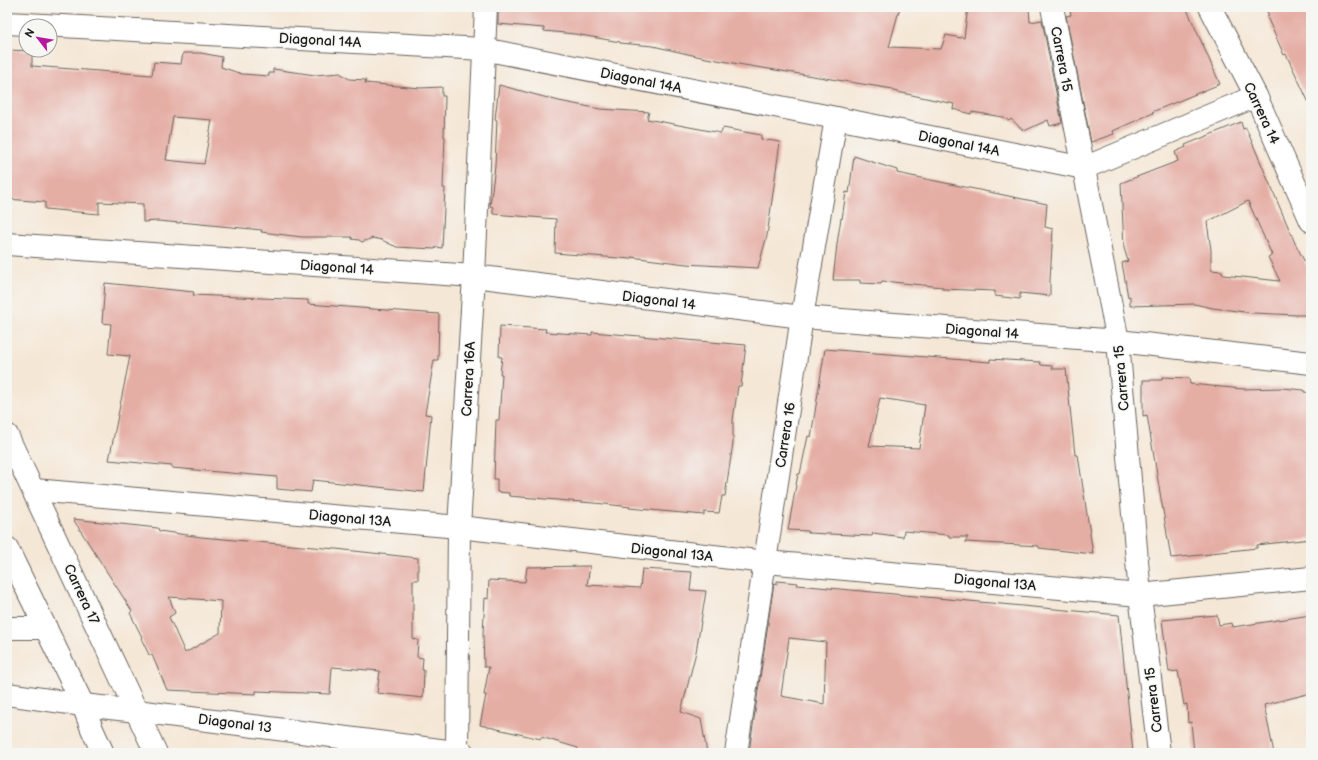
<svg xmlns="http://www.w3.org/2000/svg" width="1318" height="760" font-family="'Balsamiq Sans',sans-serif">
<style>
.building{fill:#e5aea5;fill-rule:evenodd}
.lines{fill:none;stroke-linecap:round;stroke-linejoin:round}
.minor-casing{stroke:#68635d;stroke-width:24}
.major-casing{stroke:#68635d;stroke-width:24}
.minor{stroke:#fff;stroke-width:22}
.major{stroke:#fff;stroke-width:22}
.labels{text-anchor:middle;stroke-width:3;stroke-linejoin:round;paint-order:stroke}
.street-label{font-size:14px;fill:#1c1c1c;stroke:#f6f6f2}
</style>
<rect width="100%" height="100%" fill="#f6f6f2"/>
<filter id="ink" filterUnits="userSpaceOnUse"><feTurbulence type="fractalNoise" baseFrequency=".025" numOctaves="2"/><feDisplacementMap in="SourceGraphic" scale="8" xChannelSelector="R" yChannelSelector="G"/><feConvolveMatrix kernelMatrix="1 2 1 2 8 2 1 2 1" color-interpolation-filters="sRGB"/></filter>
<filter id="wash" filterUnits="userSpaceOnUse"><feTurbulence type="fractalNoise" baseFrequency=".012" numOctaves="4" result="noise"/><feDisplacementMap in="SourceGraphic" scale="16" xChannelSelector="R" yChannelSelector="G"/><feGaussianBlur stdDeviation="0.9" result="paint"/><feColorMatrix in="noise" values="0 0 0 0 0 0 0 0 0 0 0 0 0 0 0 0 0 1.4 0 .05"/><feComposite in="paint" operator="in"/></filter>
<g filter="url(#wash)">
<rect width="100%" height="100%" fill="#f5e7d6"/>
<g id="blocks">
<g class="building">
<polygon points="498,7 900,7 889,47 941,49 946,35 961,38 961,37 964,38 968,7 1029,7 1030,22 1042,20 1062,123 1050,126 1048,120 1024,131 1011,119 1009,121 1003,117 972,112 971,114 953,109 954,104 893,91 893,89 744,65 701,57 653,46 620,43 620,42 575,34 544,31 544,28 498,24"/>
<polygon points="1069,7 1186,7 1220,84 1152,112 1153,113 1113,131 1114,134 1091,142 1066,16 1071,15"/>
<polygon points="1265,7 1311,7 1311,107 1286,54 1284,55 1267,17 1269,16"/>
<path d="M7,50L32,51V66L152,75L154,62L181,64L183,53H201L222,57L221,67L242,74L269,76V73H273V69L315,75L340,73L349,79L366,80L365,83L420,88L442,87V96H445L444,137H445L443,188H445L442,248L436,247L435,249L396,247L395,246L392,245L382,240L373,238L362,242L359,240L352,239V237H302L261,232L262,230L180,222V223L158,221L143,222V204L99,202V214L45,209V202L7,199ZM173,117L212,120L204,164L166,160Z"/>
<polygon points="499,85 559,101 600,109 649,112 647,119 721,133 723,128 761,135 761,139 780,142 767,236 758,268 686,264 631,257 631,259 555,253 556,219 493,214 493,207 490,206 495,166 497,120 495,119"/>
<path d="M1241,122L1243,129L1246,128L1295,243L1311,274V315H1297L1253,313L1213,308L1194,304L1130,306V296L1128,297L1122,263L1128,261L1124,248L1121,183L1178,161L1175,152L1186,147L1185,145ZM1248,201L1272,255L1268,257L1280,281L1223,275L1222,271L1211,270V250L1207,222Z"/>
<polygon points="854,156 897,170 897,173 1047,204 1045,227 1053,229 1050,280 1050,296 1020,293 1020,299 995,296 995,291 942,289 943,287 882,281 881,284 860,283 860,280 833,280 837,244 841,218 842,219 846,192 849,193"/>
<polygon points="105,283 194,292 193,295 308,300 308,304 439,314 438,360 434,360 425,414 431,415 424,492 313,480 311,492 277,489 277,477 172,468 172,466 109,460 130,356 108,354 111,324 102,323"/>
<polygon points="500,326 546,329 545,332 592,335 592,332 746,345 741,386 738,386 733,420 733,443 725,496 722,496 719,513 704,512 704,515 629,508 630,507 605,504 509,496 509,493 497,492 497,479 494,479 496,420 499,420 502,374 500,374 502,357 499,357"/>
<path d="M825,349L990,362V359L1040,362L1041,365L1052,366V369H1066L1075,455H1078L1093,554L1039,548V546L965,542L968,537H949V535L904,531L903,537L873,533L872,536L808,533V531L788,530L798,474H800L808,436L811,437ZM880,398L925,405L919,448L869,446Z"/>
<polygon points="1162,377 1189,378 1190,384 1243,389 1282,388 1304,390 1304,392 1311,393 1311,539 1257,545 1257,548 1211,553 1211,554 1171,558 1147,415 1143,416 1143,380 1162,380"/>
<path d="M73,519L158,528L159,531L201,537L336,549L418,558V580H413V639L418,640L417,657L423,658L422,670H424L423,698L377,693L380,671L332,667L330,694L256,691V694L167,690L152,655H149L141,638L142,637L130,613L132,611ZM169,597L221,601L220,633L185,653L169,617L175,613Z"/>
<polygon points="590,566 587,585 640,588 642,569 692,572 690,590 706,591 696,652 681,712 701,719 707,753 577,753 578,748 541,737 541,739 480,725 486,695 484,695 489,667 484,667 483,633 485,598 488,599 489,580 525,582 527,567"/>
<path d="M777,581L798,583L797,585L1119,615L1133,753H749L774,583L777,584ZM789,638L826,642L824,704L781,696Z"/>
<polygon points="1217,615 1219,625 1232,623 1233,627 1311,615 1311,693 1264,705 1274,753 1194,753 1191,722 1188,723 1187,704 1184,705 1178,671 1169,672 1162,620"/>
</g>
</g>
</g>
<g filter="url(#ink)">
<use href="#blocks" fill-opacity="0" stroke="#68635d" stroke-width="1"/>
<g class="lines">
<defs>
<g id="minor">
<polyline points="1052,7 1118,341 1140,595 1159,753"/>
<polyline points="1210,7 1256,96 1311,221"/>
<polyline points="7,23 483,49 836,118 1084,168 1256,96"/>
<polyline points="7,244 474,276 802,317 1118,341 1311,363"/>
<polyline points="34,490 459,527 766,562 1140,595 1311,578"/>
<polyline points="7,628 46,628"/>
<polyline points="7,694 83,705 137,711 463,753"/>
<polyline points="457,751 459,527 474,276 486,7"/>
<polyline points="736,753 802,317 836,118"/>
</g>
<g id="major">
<polyline points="7,435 156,753"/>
<polyline points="7,548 83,705 92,729 103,753"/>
</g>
</defs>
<use href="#minor" class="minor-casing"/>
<use href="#major" class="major-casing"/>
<use href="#minor" class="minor"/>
<use href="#major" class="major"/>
</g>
</g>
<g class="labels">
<g class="street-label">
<text transform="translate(320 40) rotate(3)" y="5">Diagonal 14A</text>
<text transform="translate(1062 59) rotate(79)" y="5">Carrera 15</text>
<text transform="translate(641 80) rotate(11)" y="5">Diagonal 14A</text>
<text transform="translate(1262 113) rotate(65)" y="5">Carrera 14</text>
<text transform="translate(959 143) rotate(11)" y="5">Diagonal 14A</text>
<text transform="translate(337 267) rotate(4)" y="5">Diagonal 14</text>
<text transform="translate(659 300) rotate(7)" y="5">Diagonal 14</text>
<text transform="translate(982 331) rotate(4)" y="5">Diagonal 14</text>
<text transform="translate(1121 378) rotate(-95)" y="5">Carrera 15</text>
<text transform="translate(468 379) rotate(-87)" y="5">Carrera 16A</text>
<text transform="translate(785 435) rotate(-81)" y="5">Carrera 16</text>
<text transform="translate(350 518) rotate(5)" y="5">Diagonal 13A</text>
<text transform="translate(672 552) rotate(6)" y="5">Diagonal 13A</text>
<text transform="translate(995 582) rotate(5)" y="5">Diagonal 13A</text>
<text transform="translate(82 594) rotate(65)" y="5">Carrera 17</text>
<text transform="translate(1153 700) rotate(-97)" y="5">Carrera 15</text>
<text transform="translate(235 723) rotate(7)" y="5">Diagonal 13</text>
</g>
</g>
<rect width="1318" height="760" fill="none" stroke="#f6f6f2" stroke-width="24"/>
<g transform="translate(38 38) rotate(301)"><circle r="19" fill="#f6f6f2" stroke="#9f9f9c"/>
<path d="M0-3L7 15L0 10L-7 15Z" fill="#b5179e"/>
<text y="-6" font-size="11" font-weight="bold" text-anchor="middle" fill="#1c1c1c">N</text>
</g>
</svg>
